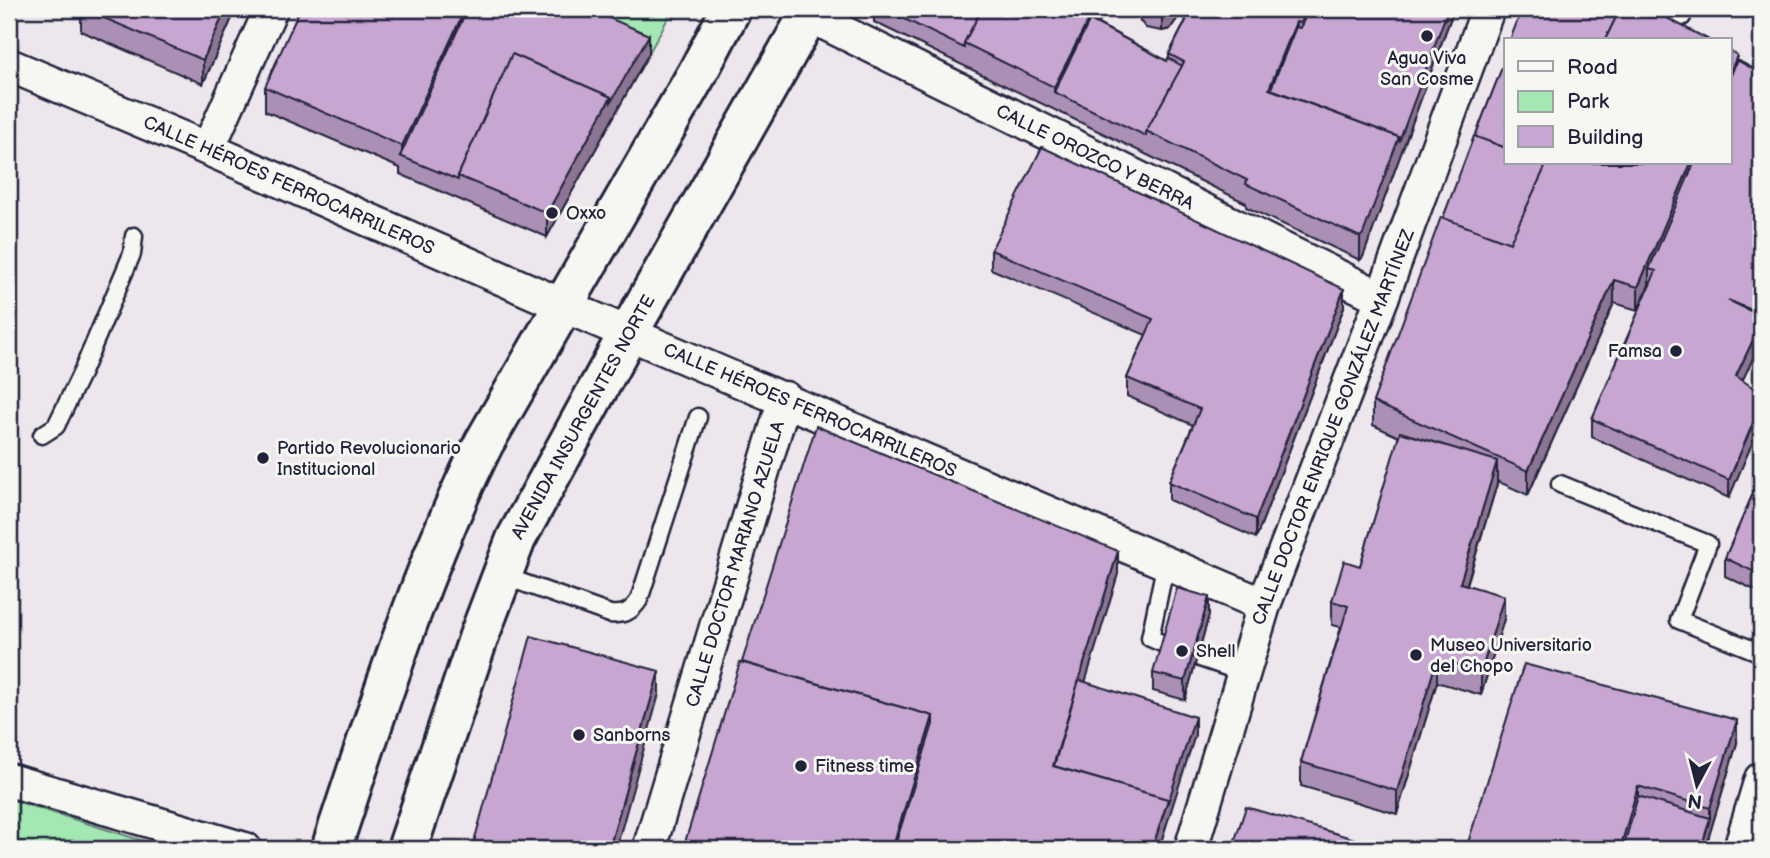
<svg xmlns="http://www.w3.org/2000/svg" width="1770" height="858" font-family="'Balsamiq Sans',sans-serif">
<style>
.green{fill:#a3e8b3;stroke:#628577;stroke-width:2}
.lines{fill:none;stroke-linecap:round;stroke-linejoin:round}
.service-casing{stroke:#22223b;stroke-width:21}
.minor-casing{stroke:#22223b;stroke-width:37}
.secondary-casing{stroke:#22223b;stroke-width:44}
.service{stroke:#f6f6f2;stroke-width:16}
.minor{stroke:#f6f6f2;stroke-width:32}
.secondary{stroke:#f6f6f2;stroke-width:38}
.wall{fill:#ab90b5;stroke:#22223b;stroke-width:2}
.shaded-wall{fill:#8b7593;stroke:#22223b;stroke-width:2}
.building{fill:#c7a7d2;stroke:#22223b;stroke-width:2}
.poi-dot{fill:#22223b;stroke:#f6f6f2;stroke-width:2.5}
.labels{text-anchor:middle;stroke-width:6;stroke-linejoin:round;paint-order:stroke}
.poi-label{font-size:18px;fill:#22223b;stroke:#f6f6f2;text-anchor:start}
.street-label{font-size:18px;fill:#22223b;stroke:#f6f6f2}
</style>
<rect width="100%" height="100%" fill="#ede6ec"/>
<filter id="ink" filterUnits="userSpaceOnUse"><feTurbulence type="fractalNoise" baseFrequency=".0143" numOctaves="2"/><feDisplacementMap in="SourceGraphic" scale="14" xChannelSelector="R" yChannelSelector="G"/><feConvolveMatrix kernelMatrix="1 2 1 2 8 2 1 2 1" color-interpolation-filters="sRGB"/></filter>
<g filter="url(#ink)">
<g class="green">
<polygon points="544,9 673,9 649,53"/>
<polygon points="9,799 169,849 9,849"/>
</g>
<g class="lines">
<defs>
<g id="service">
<polyline points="1666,9 1682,17"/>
<polyline points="42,435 56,426 82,372 132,254 134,236"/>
<polyline points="1560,484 1708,544 1679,620 1761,653"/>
<polyline points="1166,562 1150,638 1166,645"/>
<path d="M501,575L610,614C624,615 631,612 639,600L698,417"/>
<polyline points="1197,657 1244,673"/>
</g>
<g id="minor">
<polyline points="808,15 1382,298"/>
<polyline points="9,65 208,149 562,305 1264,605"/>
<polyline points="208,149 271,9"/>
<polyline points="9,780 245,849"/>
<polyline points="649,849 785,398"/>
<polyline points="1191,849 1264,605 1382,298 1488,9"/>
<polyline points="1740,849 1761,779"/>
</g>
<g id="secondary">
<path d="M331,849C377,712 419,573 484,443L698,72L731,9"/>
<polyline points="407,849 479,636 516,539 629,332 812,9"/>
</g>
</defs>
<use href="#service" class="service-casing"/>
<use href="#minor" class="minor-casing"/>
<use href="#secondary" class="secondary-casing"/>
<use href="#service" class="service"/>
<use href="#minor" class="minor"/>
<use href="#secondary" class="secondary"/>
</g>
<g class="wall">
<polygon points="81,9 236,9 203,84 81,31"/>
<polygon points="874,9 1106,9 1098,24 1167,61 1169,59 1169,54 1186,20 1179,16 1170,29 1162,31 1146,28 1140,21 1138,9 1298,9 1305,17 1454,9 1363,257 1360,260 1246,207 1246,203 874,22"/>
<polygon points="649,53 547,237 400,174 400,168 265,111 265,87"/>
<polygon points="1506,53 1506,163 1737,60 1761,73 1761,342 1742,380 1729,498 1592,437 1592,419 1649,287 1649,285 1638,310 1614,303 1528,495 1497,481 1497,484 1467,585 1504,619 1481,695 1437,682 1397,814 1301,786 1301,762 1341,627 1332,625 1332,601 1360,566 1399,437 1373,425 1373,402 1443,218 1505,60"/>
<polygon points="991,250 1344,307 1256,538 1169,500 1169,482 1193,425 1127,396 1127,378 1146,335 991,269"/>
<polygon points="1761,475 1761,593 1725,576 1725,558"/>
<polygon points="1209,615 1185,700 1153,691 1153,673"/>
<polygon points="1737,743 1705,849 1466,849"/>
</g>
<g class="shaded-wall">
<polygon points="226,9 236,9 203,84 203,60"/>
<polygon points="465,9 465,32 402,157 402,146"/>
<polygon points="1094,9 1106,9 1061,95 1054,92 1054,87"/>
<polygon points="1162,9 1179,9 1179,16 1170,29 1162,31"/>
<polygon points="1448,9 1454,9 1363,257 1360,260 1360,237"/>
<polygon points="1296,22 1296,46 1276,96 1269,89"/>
<polygon points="649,35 649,53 547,237 547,213 611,97"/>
<polygon points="1737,55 1737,78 1730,96 1730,73"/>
<polygon points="1691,163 1701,163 1649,269 1649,285 1638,310 1638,287"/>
<polygon points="1614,280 1614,303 1528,495 1528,471"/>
<polygon points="1344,289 1344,307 1256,538 1256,519"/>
<polygon points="1761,323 1761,342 1736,394 1736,376"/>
<polygon points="1761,404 1761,422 1729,498 1729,480"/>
<polygon points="1497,461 1497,484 1460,606 1460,583"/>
<polygon points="1118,551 1118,574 1058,772 1053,766"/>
<polygon points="1504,596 1504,619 1481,695 1481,672"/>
<polygon points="1209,597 1209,615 1185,700 1185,681"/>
<polygon points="1437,659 1437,682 1397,814 1397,791"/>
<polygon points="659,671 659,694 616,849 609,849"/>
<polygon points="933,716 933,747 901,849 892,849"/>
<polygon points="1195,717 1195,735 1159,849 1152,849"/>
<polygon points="1737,720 1737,743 1705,849 1701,849 1710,818 1710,808"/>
<polygon points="1638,786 1638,809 1626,849 1620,849"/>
</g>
<g class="building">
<polygon points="83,9 226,9 203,60"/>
<polygon points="300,9 465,9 402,146 265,87"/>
<polygon points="464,9 588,9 649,35 611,102 611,97 512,54 458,176 458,180 400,156 465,14 465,9"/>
<polygon points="884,9 982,9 964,43 964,48"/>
<polygon points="982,9 1094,9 1054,87 964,43"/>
<polygon points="1192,9 1298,9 1305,13 1300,23 1296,22 1269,89 1399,137 1363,234 1360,237 1246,184 1247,180 1146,131 1184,62 1169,54"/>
<polygon points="1309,9 1448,9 1399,142 1399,137 1271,89 1296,27 1300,28"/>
<polygon points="1522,9 1620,9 1605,40 1510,40"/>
<polygon points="1620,9 1650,9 1709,40 1605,40"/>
<polygon points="1090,20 1167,61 1168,58 1182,66 1146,131 1146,136 1054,92"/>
<polygon points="1730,51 1737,55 1730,73"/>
<polygon points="512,54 611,97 547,213 458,176"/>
<polygon points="1505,60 1506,60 1506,148 1475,137"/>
<polygon points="1737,60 1761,73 1761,314 1728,300 1761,316 1761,323 1736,376 1761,393 1761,404 1729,480 1592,419 1656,271 1649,269 1694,163 1730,163 1730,78"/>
<polygon points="1474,136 1506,148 1506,163 1544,163 1547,164 1510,243 1443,218"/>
<polygon points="1042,147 1344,289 1256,519 1169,482 1200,409 1127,378 1153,319 991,250"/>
<polygon points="1547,163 1691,163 1638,287 1614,280 1528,471 1373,402 1441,217 1510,243"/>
<polygon points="816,426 1118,551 1053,766 1168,799 1152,849 894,849 933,724 933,716 742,662"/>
<polygon points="1400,432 1497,461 1460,583 1504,596 1481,672 1437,659 1397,791 1301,762 1348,606 1332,601 1344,561 1360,566"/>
<polygon points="1761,475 1761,575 1725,558"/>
<polygon points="1177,588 1209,597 1185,681 1153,673"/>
<polygon points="531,636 659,671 609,849 472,849"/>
<polygon points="740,662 933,716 892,849 683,849"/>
<polygon points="1524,664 1737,720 1710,808 1638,786 1620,849 1466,849"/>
<polygon points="1079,680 1195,717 1168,803 1168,799 1054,766"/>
<polygon points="1638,796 1710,818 1701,849 1623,849"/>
<polygon points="1246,807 1389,849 1232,849"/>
</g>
</g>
<g class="poi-dot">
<circle cx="1427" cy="36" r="7"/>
<circle cx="552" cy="213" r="7"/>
<circle cx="1676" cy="351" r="7"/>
<circle cx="263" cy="458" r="7"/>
<circle cx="1182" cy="651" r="7"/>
<circle cx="1416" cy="655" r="7"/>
<circle cx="579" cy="735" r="7"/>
<circle cx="801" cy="766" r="7"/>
</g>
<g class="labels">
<g class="poi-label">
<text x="1427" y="64" text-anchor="middle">Agua Viva<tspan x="1427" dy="21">San Cosme</tspan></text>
<text x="566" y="219">Oxxo</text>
<text x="1662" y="357" text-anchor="end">Famsa</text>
<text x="277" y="454">Partido Revolucionario<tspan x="277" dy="21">Institucional</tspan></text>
<text x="1430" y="651">Museo Universitario<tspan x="1430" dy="21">del Chopo</tspan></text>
<text x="1196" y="657">Shell</text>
<text x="593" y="741">Sanborns</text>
<text x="815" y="772">Fitness time</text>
</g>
<g class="street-label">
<text transform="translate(1095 157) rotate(26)" y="6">CALLE OROZCO Y BERRA</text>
<text transform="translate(289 185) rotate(24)" y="6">CALLE HÉROES FERROCARRILEROS</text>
<text transform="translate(810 410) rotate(23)" y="6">CALLE HÉROES FERROCARRILEROS</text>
<text transform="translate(583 417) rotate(-61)" y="6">AVENIDA INSURGENTES NORTE</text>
<text transform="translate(1333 427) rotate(-69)" y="6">CALLE DOCTOR ENRIQUE GONZÁLEZ MARTÍNEZ</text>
<text transform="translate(735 564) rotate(-73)" y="6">CALLE DOCTOR MARIANO AZUELA</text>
</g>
</g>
<rect width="1770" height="858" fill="none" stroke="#f6f6f2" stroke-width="35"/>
<rect x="18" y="18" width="1735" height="823" fill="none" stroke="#22223b" stroke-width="2.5" filter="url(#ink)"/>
<rect x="1504" y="38" width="228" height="126" fill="#f6f6f2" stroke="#a1a1a9" stroke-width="2"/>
<rect x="1518" y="61" width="35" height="10" fill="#f6f6f2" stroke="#a1a1a9" stroke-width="2"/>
<text x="1567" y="74" font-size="21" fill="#22223b">Road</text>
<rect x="1518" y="91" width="35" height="21" fill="#a3e8b3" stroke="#a1a1a9" stroke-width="2"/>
<text x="1567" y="108" font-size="21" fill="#22223b">Park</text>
<rect x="1518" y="126" width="35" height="21" fill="#c7a7d2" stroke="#a1a1a9" stroke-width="2"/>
<text x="1567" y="144" font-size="21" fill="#22223b">Building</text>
<g transform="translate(1697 785) rotate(187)" stroke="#f6f6f2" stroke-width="5" paint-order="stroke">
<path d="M0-5L12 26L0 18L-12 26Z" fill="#22223b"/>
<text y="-10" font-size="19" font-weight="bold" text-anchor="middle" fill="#22223b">N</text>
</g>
</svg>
